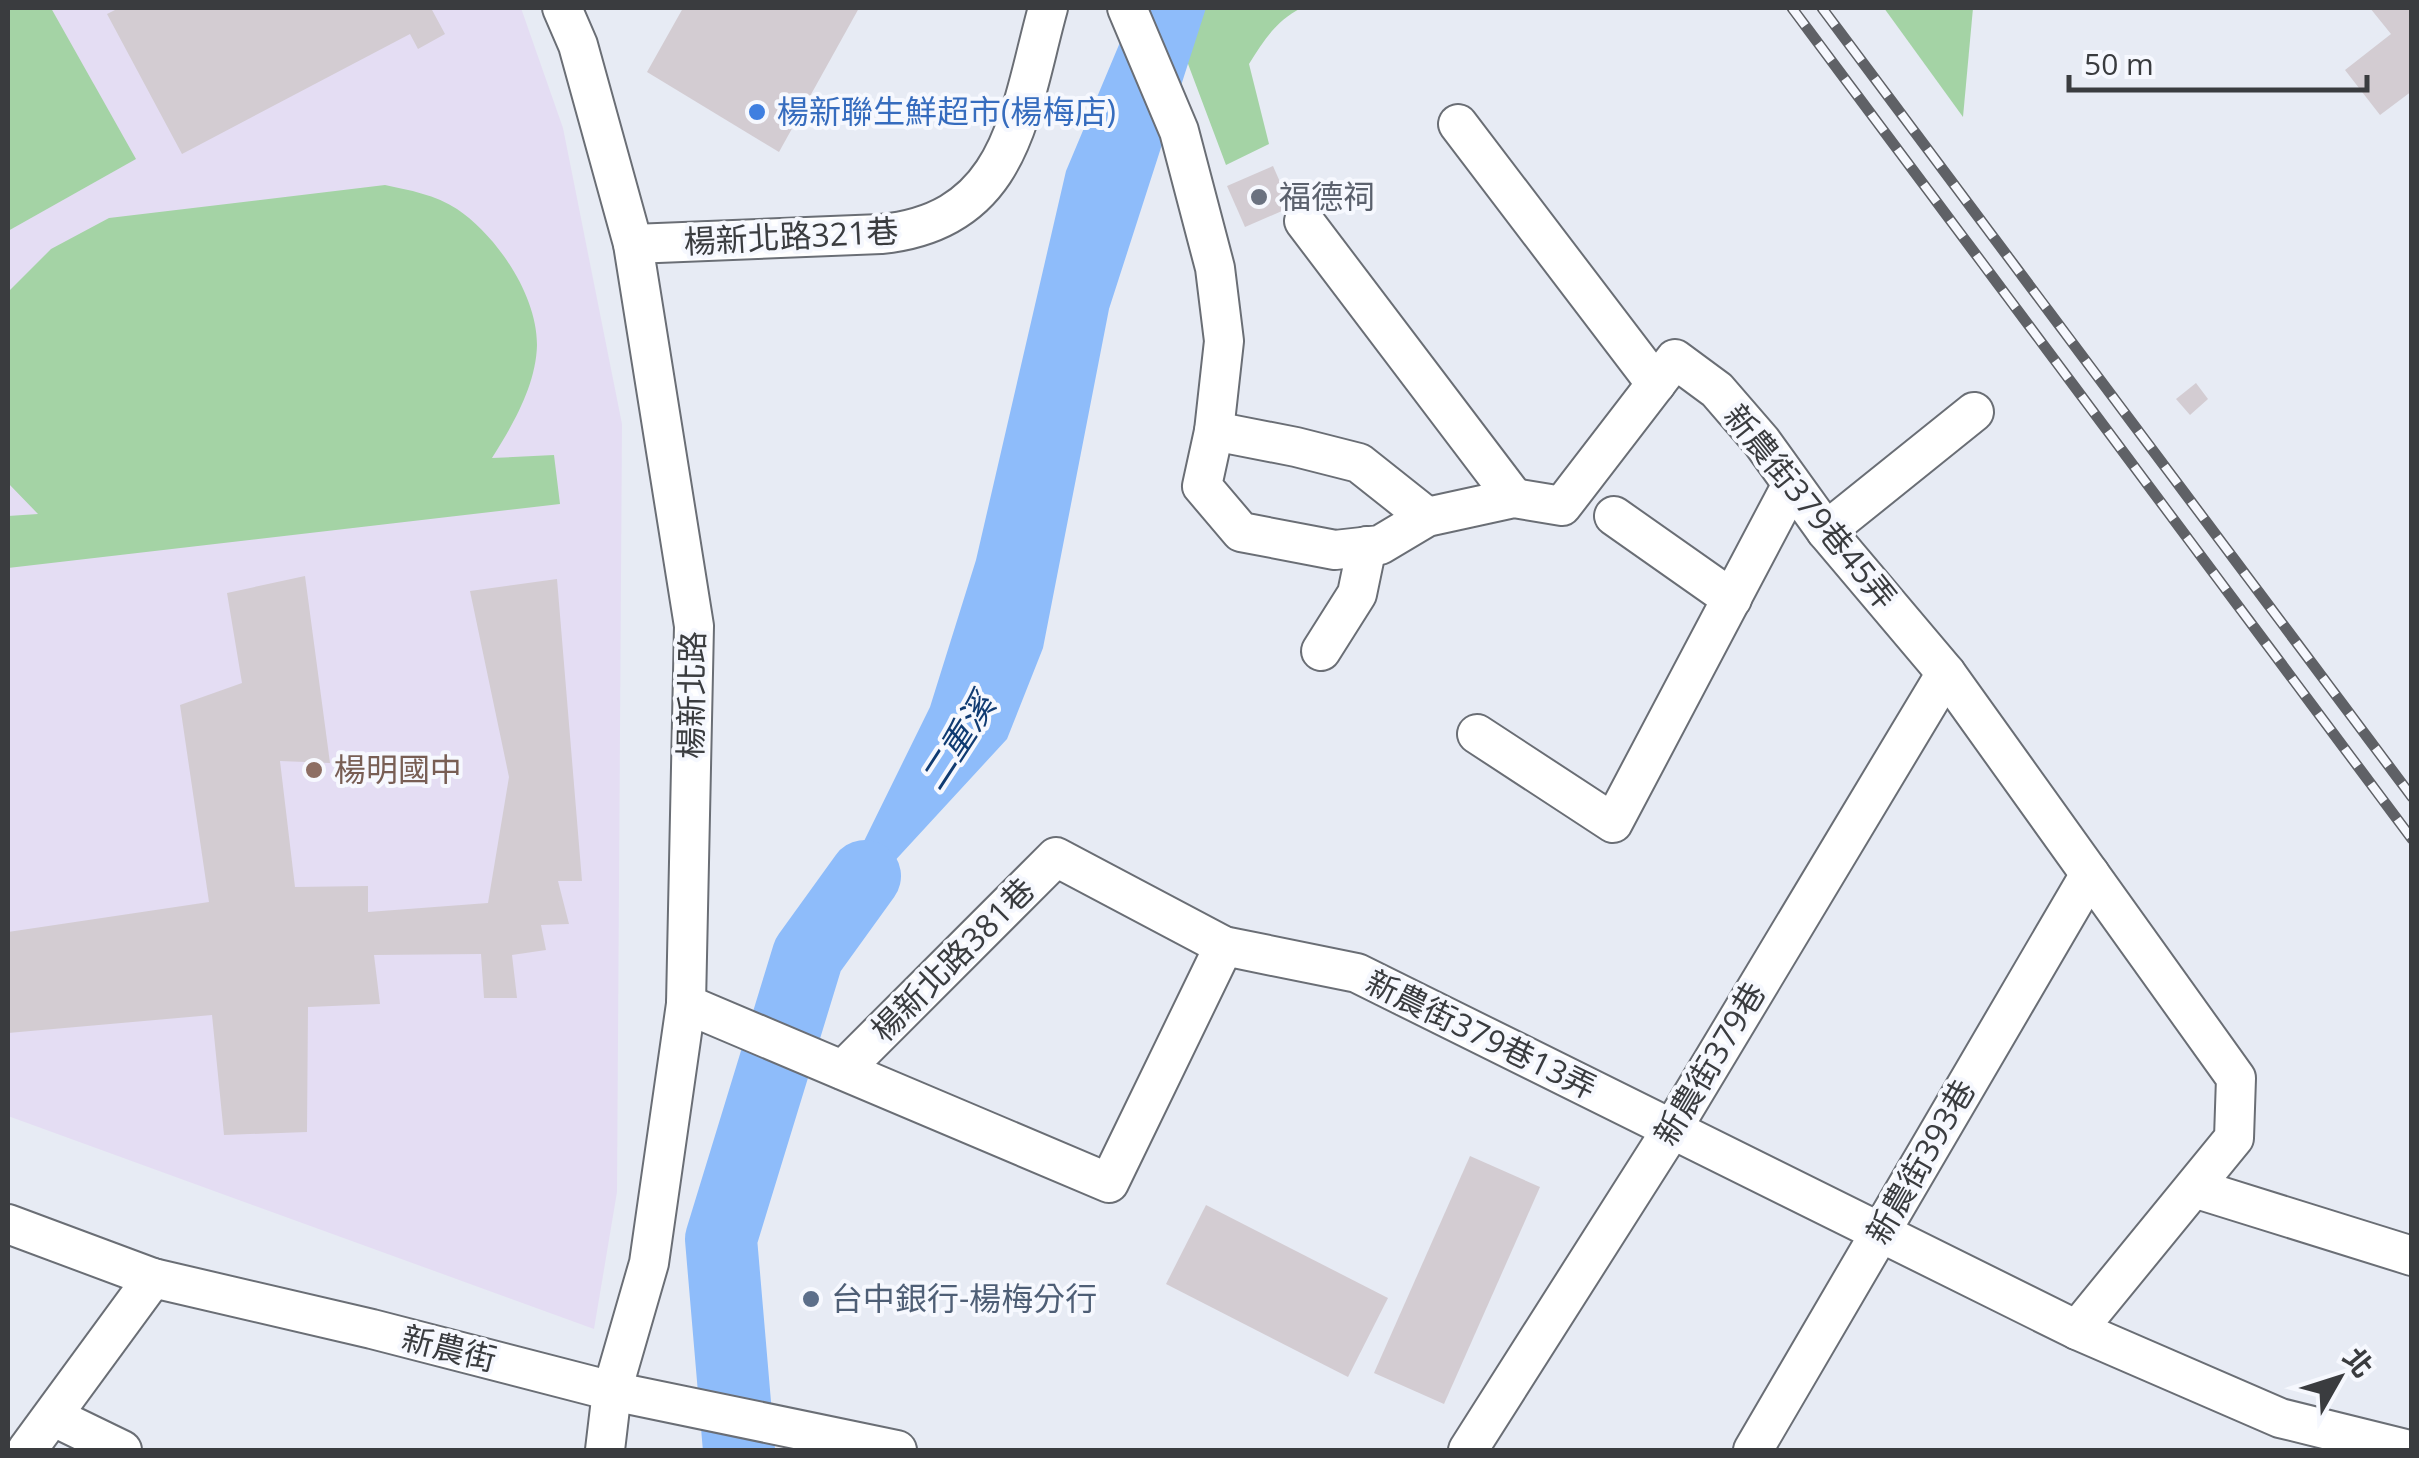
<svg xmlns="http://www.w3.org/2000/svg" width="2419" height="1458" font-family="'Open Sans','Noto Sans TC',sans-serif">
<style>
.education{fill:#e4ddf3}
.green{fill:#a4d3a5}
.water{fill:#8ebcfa}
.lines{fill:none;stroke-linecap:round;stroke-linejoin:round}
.river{stroke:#8ebcfa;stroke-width:72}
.building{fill:#d3ccd2}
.minor-casing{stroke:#6a6e75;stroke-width:42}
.minor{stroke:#fff;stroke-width:38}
.rail-casing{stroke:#5f6166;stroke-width:11}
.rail{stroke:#f6f8fe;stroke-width:8;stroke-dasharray:22;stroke-linecap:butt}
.shop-dot{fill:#3f7fe0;stroke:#f6f8fe;stroke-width:4}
.worship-dot{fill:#6b7280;stroke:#f6f8fe;stroke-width:4}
.education-dot{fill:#8d6e63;stroke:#f6f8fe;stroke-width:4}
.service-dot{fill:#5c6f8a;stroke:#f6f8fe;stroke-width:4}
.labels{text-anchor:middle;stroke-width:8;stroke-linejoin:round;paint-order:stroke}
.shop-label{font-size:32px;fill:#366cbe;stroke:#f6f8fe;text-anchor:start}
.worship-label{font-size:32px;fill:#5b616d;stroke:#f6f8fe;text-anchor:start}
.street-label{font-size:32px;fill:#3a3c3f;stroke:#f6f8fe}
.education-label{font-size:32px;fill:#785e54;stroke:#f6f8fe;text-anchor:start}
.service-label{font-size:32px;fill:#4e5e75;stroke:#f6f8fe;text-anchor:start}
.water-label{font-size:35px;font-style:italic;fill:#103b72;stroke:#f6f8fe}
</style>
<rect width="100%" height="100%" fill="#e7ebf4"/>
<polygon class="education" points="8,8 521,8 563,128 622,424 617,1192 594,1329 8,1116"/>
<g class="green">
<polygon points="8,8 51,8 136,159 8,231"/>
<path d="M1167,8H1301C1276,21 1264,40 1249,64L1269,144L1226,165Z"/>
<polygon points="1884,8 1973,8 1963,117"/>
<path d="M385,185C409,190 436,195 457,209C497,236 537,295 537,345C536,385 513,425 492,458L554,455L560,504L8,568V516L38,514L8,483V292L51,249L109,218Z"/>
</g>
<polygon class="water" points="1129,8 1206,8 1109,309 1043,648 1007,739 808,955 930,707 976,560 1066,171 1121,40"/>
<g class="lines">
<polyline class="river" points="739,1450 721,1239 808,955 865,876"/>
</g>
<g class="building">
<polygon points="119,8 431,8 445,34 418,49 410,34 182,154 107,14"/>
<polygon points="683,8 859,8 779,152 647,72"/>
<polygon points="2370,8 2412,8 2412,91 2380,115 2345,70 2391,34"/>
<polygon points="1273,166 1291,207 1245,227 1227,186"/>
<polygon points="2196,383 2208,399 2190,415 2176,399"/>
<polygon points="305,576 330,763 280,761 295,887 368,886 368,912 488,903 509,777 470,591 557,579 582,881 558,881 569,924 541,925 546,950 512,955 517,998 484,998 481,954 374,955 380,1004 308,1007 307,1132 224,1135 212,1015 8,1033 8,932 209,902 180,705 242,683 227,593"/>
<polygon points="1470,1156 1540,1187 1444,1404 1374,1373"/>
<polygon points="1206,1205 1388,1298 1348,1377 1166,1284"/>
</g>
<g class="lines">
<defs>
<g id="minor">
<polyline points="562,8 578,45 633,244 694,626 686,1004 649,1263 612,1391 605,1450"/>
<polyline points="1127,8 1179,131 1215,268 1224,341 1214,431 1202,486 1241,532 1335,550 1380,545 1427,517 1514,498 1562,506 1675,359 1717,390 1762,442 1826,531 1946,673 2236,1078 2234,1138 2077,1330"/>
<polyline points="1458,124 1656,384"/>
<polyline points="1304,221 1514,498"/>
<path d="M633,244L881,234C1013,221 1019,113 1048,8"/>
<polyline points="1214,431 1296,447 1359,463 1427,517"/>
<polyline points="1614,516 1732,599"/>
<polyline points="1826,531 1974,412"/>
<polyline points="1321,651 1357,594 1367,546"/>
<polyline points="1477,734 1613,823 1791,486"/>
<polyline points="686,1004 1109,1183 1224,946"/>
<polyline points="843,1070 1056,857 1224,946 1357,973 2077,1330 2280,1418 2409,1450"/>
<polyline points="2194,1188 2412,1256"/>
<polyline points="8,1224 153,1278 372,1329 612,1391 897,1450"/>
<polyline points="54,1417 122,1450"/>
<polyline points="27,1450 153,1278"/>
<polyline points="1468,1450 1672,1129 1946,673"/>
<polyline points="1753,1450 2090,874"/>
</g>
</defs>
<use href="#minor" class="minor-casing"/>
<use href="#minor" class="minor"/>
<defs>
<g id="rail">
<polyline points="1792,8 2412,839"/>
<polyline points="1822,8 2412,797"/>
</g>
</defs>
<use href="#rail" class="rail-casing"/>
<use href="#rail" class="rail"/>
</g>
<circle class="shop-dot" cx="757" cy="112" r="10"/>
<circle class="worship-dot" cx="1259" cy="197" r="10"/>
<circle class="education-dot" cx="314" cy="770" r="10"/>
<circle class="service-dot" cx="811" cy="1299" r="10"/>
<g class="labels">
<g class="shop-label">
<text x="777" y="123">楊新聯生鮮超市(楊梅店)</text>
</g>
<g class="worship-label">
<text x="1279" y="208">福德祠</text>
</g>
<g class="street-label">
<text transform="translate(791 237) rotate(-3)" y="11">楊新北路321巷</text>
<text transform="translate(1810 507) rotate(51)" y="11">新農街379巷45弄</text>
<text transform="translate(692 695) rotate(-89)" y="11">楊新北路</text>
<text transform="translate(953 960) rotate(-45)" y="11">楊新北路381巷</text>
<text transform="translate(1481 1035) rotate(26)" y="11">新農街379巷13弄</text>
<text transform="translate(1710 1064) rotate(-59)" y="11">新農街379巷</text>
<text transform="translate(1921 1162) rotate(-60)" y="11">新農街393巷</text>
<text transform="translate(449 1349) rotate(14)" y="11">新農街</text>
</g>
<g class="education-label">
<text x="334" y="781">楊明國中</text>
</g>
<g class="service-label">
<text x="831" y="1310">台中銀行-楊梅分行</text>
</g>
<g class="water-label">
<text transform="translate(958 742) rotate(-57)" y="12">二重溪</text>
</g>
</g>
<rect width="2419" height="1458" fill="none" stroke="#3a3c3f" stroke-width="20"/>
<g transform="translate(2339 1378) rotate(51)" stroke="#f6f8fe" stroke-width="8" paint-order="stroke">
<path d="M0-8L18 38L0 25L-18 38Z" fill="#3a3c3f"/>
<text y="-15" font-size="28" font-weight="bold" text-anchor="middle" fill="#3a3c3f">北</text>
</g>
<path d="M2069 75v15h298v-15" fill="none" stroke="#3a3c3f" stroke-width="5"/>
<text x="2084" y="75" font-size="30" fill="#3a3c3f" stroke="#f6f8fe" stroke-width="8" paint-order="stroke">50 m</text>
</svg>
